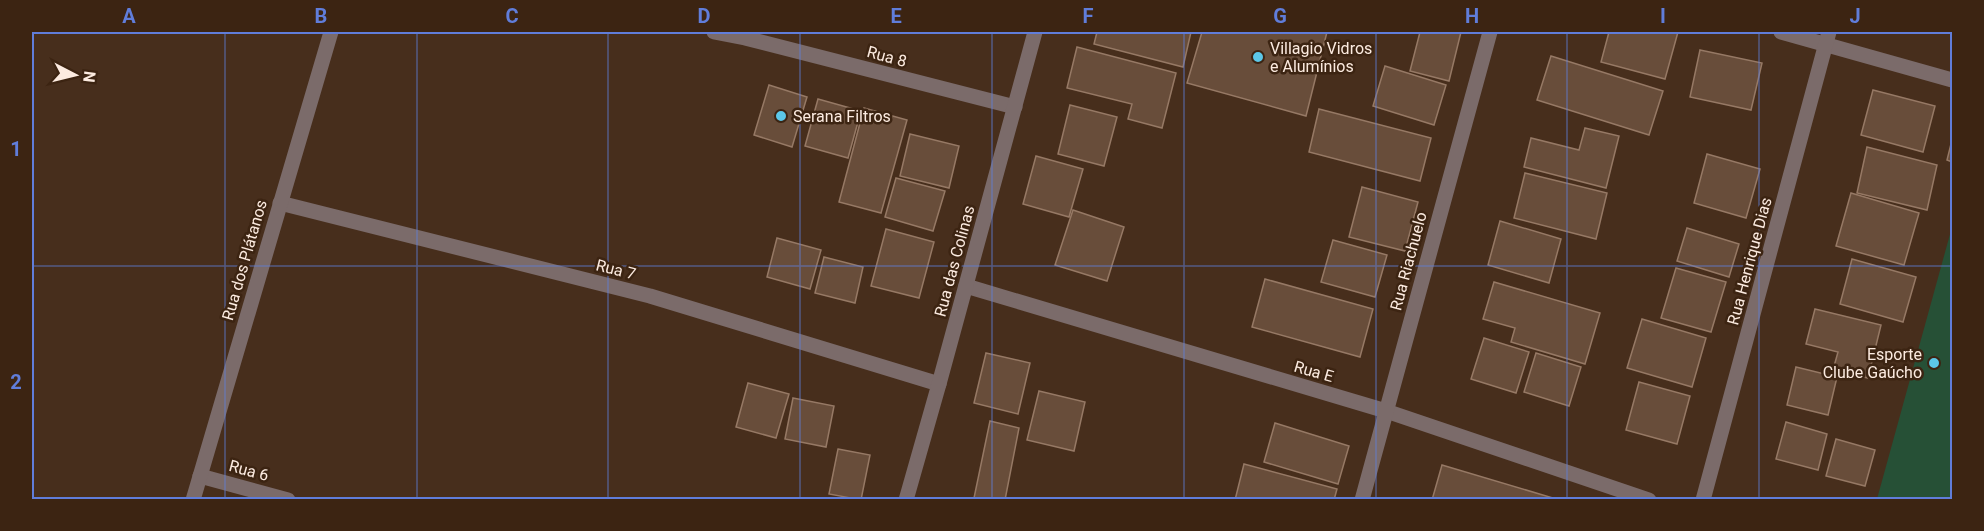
<svg xmlns="http://www.w3.org/2000/svg" width="1984" height="531" font-family="Roboto,sans-serif">
<style>
.green{fill:#265036}
.building{fill:#684d3a;stroke:#967965;stroke-width:1.5}
.lines{fill:none;stroke-linecap:round;stroke-linejoin:round}
.minor{stroke:#7b6b6a;stroke-width:15}
.grid{fill:none;stroke:#607dda;stroke-width:1.5;stroke-opacity:0.55}
.poi-dot{fill:#5cc7e8;stroke:#3c2412;stroke-width:2}
.labels{text-anchor:middle;stroke-width:5;stroke-linejoin:round;paint-order:stroke}
.poi-label{font-size:16px;fill:#fcebe0;stroke:#3c2412;text-anchor:start}
.street-label{font-size:16px;fill:#fcebe0;stroke:#3c2412}
.neatline{fill:none;stroke:#607dda;stroke-width:2}
.grid-label{font-size:20px;text-anchor:middle;font-weight:bold;fill:#607dda}
</style>
<rect width="100%" height="100%" fill="#472e1c"/>
<polygon class="green" points="1952,227 1952,499 1877,499"/>
<g class="building">
<polygon points="1097,32 1191,32 1183,67 1094,44"/>
<polygon points="1202,32 1327,32 1306,116 1187,83"/>
<polygon points="1420,32 1461,32 1449,81 1410,71"/>
<polygon points="1609,32 1678,32 1665,79 1601,62"/>
<polygon points="1077,47 1176,73 1162,128 1128,119 1132,104 1067,88"/>
<polygon points="1700,50 1762,63 1751,110 1690,97"/>
<polygon points="1551,56 1663,91 1649,135 1537,100"/>
<polygon points="1385,66 1446,85 1434,125 1373,106"/>
<polygon points="769,85 807,97 792,147 754,135"/>
<polygon points="1873,90 1935,106 1923,152 1861,135"/>
<polygon points="818,99 861,111 848,158 805,146"/>
<polygon points="1070,105 1117,117 1104,166 1058,154"/>
<polygon points="864,108 907,120 881,213 839,202"/>
<polygon points="1319,109 1431,138 1420,181 1309,152"/>
<polygon points="1585,128 1619,136 1606,188 1524,167 1531,138 1579,150"/>
<polygon points="910,134 959,146 949,188 900,176"/>
<polygon points="1952,140 1952,162 1947,160"/>
<polygon points="1867,147 1937,165 1927,210 1857,193"/>
<polygon points="1707,154 1760,169 1746,218 1694,203"/>
<polygon points="1036,156 1083,169 1069,217 1023,204"/>
<polygon points="1525,173 1607,193 1596,239 1514,218"/>
<polygon points="896,178 945,191 933,231 885,217"/>
<polygon points="1362,187 1418,202 1405,251 1349,237"/>
<polygon points="1851,193 1919,213 1904,265 1836,246"/>
<polygon points="1073,210 1124,227 1107,281 1055,265"/>
<polygon points="1500,221 1561,239 1549,283 1488,265"/>
<polygon points="1687,228 1739,244 1729,277 1677,261"/>
<polygon points="886,229 934,242 919,298 871,286"/>
<polygon points="777,238 821,250 810,289 767,277"/>
<polygon points="1333,240 1387,255 1375,297 1321,282"/>
<polygon points="824,257 863,267 855,303 815,293"/>
<polygon points="1852,259 1916,277 1903,322 1840,304"/>
<polygon points="1676,268 1726,282 1711,332 1661,318"/>
<polygon points="1265,279 1373,309 1360,357 1252,327"/>
<polygon points="1494,282 1600,313 1585,364 1511,342 1515,328 1483,319"/>
<polygon points="1815,309 1881,325 1868,378 1833,370 1838,352 1806,344"/>
<polygon points="1642,319 1706,338 1692,387 1627,368"/>
<polygon points="1484,338 1529,352 1516,393 1471,379"/>
<polygon points="986,353 1030,363 1018,414 974,403"/>
<polygon points="1536,353 1581,367 1569,406 1524,392"/>
<polygon points="1796,367 1837,377 1828,415 1787,405"/>
<polygon points="1639,382 1690,396 1677,444 1626,430"/>
<polygon points="748,383 789,394 776,438 736,427"/>
<polygon points="1039,391 1085,402 1074,451 1027,440"/>
<polygon points="793,398 834,406 826,447 785,439"/>
<polygon points="990,421 1019,428 1005,500 974,498"/>
<polygon points="1786,422 1827,434 1818,470 1776,459"/>
<polygon points="1275,423 1349,446 1338,484 1264,462"/>
<polygon points="1836,439 1875,450 1865,486 1826,476"/>
<polygon points="838,449 870,455 861,500 829,494"/>
<polygon points="1244,464 1337,489 1334,500 1235,500"/>
<polygon points="1442,465 1553,498 1553,500 1432,500"/>
</g>
<g class="lines">
<g class="minor">
<polyline points="714,32 745,38 1015,107"/>
<polyline points="1781,32 1952,80"/>
<polyline points="280,203 650,296 939,384"/>
<polyline points="966,286 1386,411 1649,500"/>
<polyline points="200,476 288,500"/>
<polyline points="193,500 331,32"/>
<polyline points="906,500 939,384 1035,32"/>
<polyline points="1362,500 1490,32"/>
<polyline points="1703,500 1829,32"/>
</g>
</g>
<path class="grid" d="M225,32V500M417,32V500M608,32V500M800,32V500M992,32V500M1184,32V500M1376,32V500M1567,32V500M1759,32V500M32,266H1952"/>
<g class="poi-dot">
<circle cx="1258" cy="57" r="6"/>
<circle cx="781" cy="116" r="6"/>
<circle cx="1934" cy="363" r="6"/>
</g>
<g class="labels">
<g class="poi-label">
<text x="1270" y="54">Villagio Vidros<tspan x="1270" dy="18">e Alumínios</tspan></text>
<text x="793" y="122">Serana Filtros</text>
<text x="1922" y="360" text-anchor="end">Esporte<tspan x="1922" dy="18">Clube Gaúcho</tspan></text>
</g>
<g class="street-label">
<text transform="translate(887 56) rotate(15)" y="6">Rua 8</text>
<text transform="translate(244 260) rotate(-74)" y="6">Rua dos Plátanos</text>
<text transform="translate(954 261) rotate(-75)" y="6">Rua das Colinas</text>
<text transform="translate(1408 261) rotate(-75)" y="6">Rua Riachuelo</text>
<text transform="translate(1749 261) rotate(-75)" y="6">Rua Henrique Dias</text>
<text transform="translate(616 269) rotate(14)" y="6">Rua 7</text>
<text transform="translate(1314 371) rotate(16)" y="6">Rua E</text>
<text transform="translate(249 470) rotate(15)" y="6">Rua 6</text>
</g>
</g>
<rect width="1984" height="531" fill="none" stroke="#3c2412" stroke-width="66"/>
<g transform="translate(75 75) rotate(97)" stroke="#3c2412" stroke-width="4.5" paint-order="stroke">
<path d="M0-4.5L10 22L0 15L-10 22Z" fill="#fcebe0"/>
<text y="-9" font-size="16" font-weight="bold" text-anchor="middle" fill="#fcebe0">N</text>
</g>
<rect x="33" y="33" width="1918" height="465" class="neatline"/>
<g class="grid-label">
<text x="129" y="23">A</text>
<text x="321" y="23">B</text>
<text x="512" y="23">C</text>
<text x="704" y="23">D</text>
<text x="896" y="23">E</text>
<text x="1088" y="23">F</text>
<text x="1280" y="23">G</text>
<text x="1472" y="23">H</text>
<text x="1663" y="23">I</text>
<text x="1855" y="23">J</text>
<text x="16" y="156">1</text>
<text x="16" y="389">2</text>
</g>
</svg>
